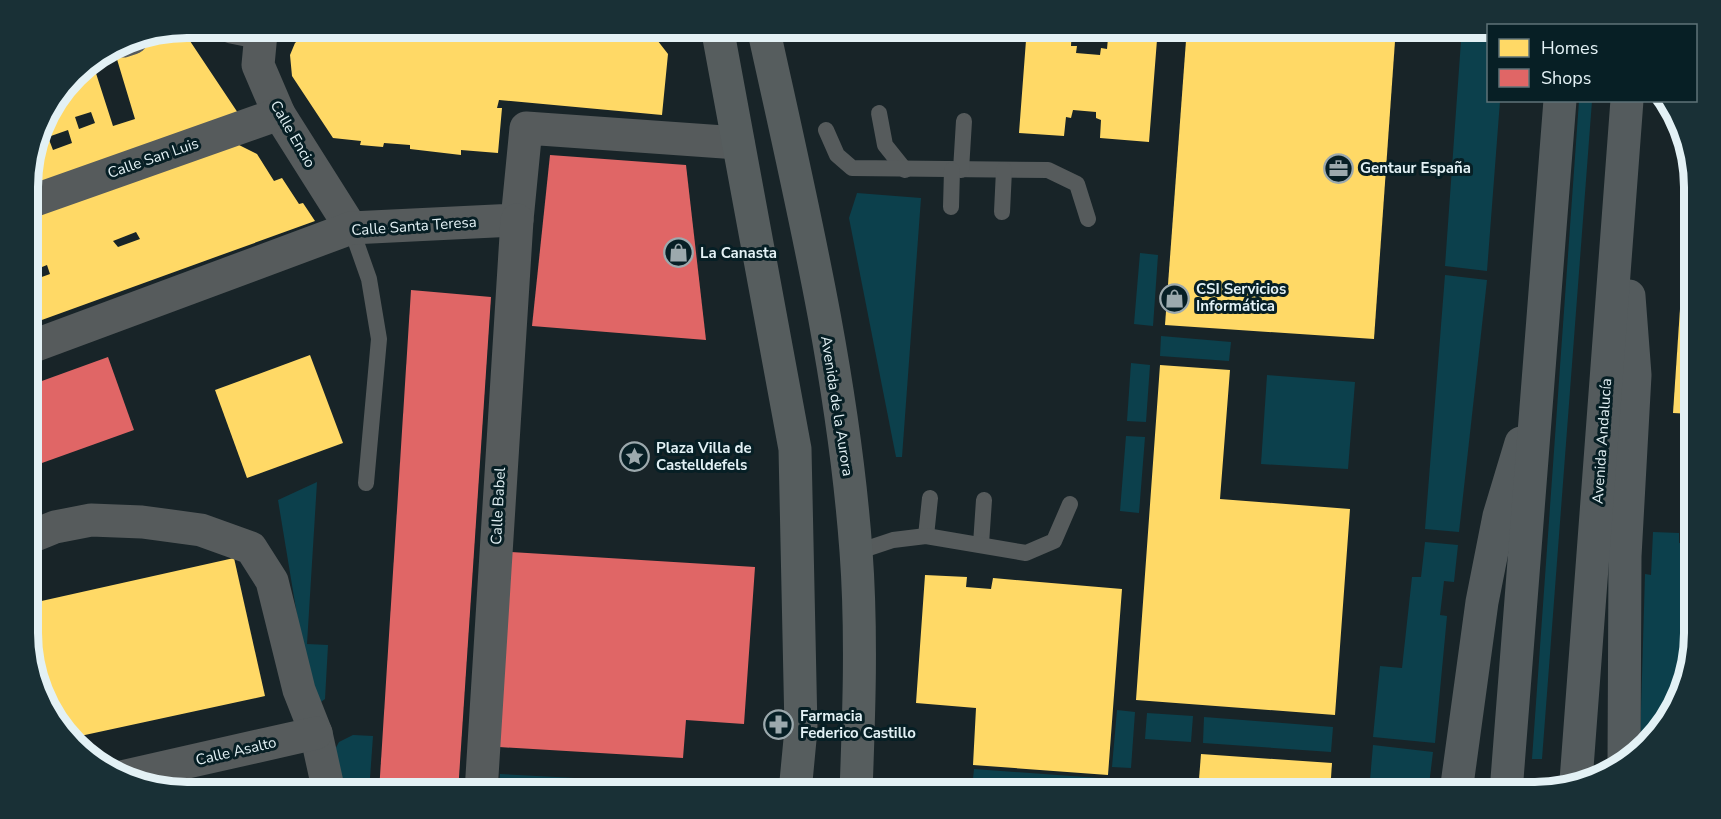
<svg xmlns="http://www.w3.org/2000/svg" width="1721" height="819" font-family="'Nunito Sans',sans-serif">
<style>
.green{fill:#0c404c}
.homes{fill:#ffd966;fill-rule:evenodd}
.shops{fill:#e06666}
.lines{fill:none;stroke-linecap:round;stroke-linejoin:round}
.lane{stroke:#565b5c;stroke-width:16}
.street{stroke:#565b5c;stroke-width:33}
.secondary{stroke:#565d5e;stroke-width:33}
.primary{stroke:#545b5d;stroke-width:33}
.labels{text-anchor:middle;stroke-width:6;stroke-linejoin:round;paint-order:stroke}
.street-label{font-size:15px;fill:#e3f1f5;stroke:#071f25}
.poi-label{font-size:15px;font-weight:bold;fill:#e3f1f5;stroke:#071f25;text-anchor:start}
.rim{fill:none;stroke:#e3f1f5;stroke-width:8}
</style>
<rect width="100%" height="100%" fill="#182428"/>
<g class="green">
<polygon points="1462,27 1488,27 1488,100 1500,101 1487,271 1445,266"/>
<polygon points="1579,101 1592,101 1542,759 1532,759"/>
<polygon points="857,193 921,198 902,457 896,457 849,218"/>
<polygon points="1140,253 1158,255 1153,326 1134,324"/>
<polygon points="1445,275 1487,280 1459,532 1425,529"/>
<polygon points="1161,336 1231,342 1229,361 1160,356"/>
<polygon points="1131,363 1150,365 1146,422 1127,421"/>
<polygon points="1267,375 1355,382 1348,469 1261,464"/>
<polygon points="1126,436 1145,437 1139,513 1120,511"/>
<polygon points="317,482 307,644 328,645 325,699 318,704 311,700 278,500"/>
<polygon points="1653,532 1679,533 1679,543 1689,544 1681,695 1640,744 1645,574 1651,575"/>
<polygon points="1425,542 1458,545 1454,582 1444,581 1440,615 1447,616 1435,743 1373,737 1380,666 1402,668 1412,577 1421,577"/>
<polygon points="1117,710 1135,712 1131,768 1112,767"/>
<polygon points="1147,713 1193,716 1191,742 1145,739"/>
<polygon points="1204,717 1333,727 1331,752 1203,743"/>
<polygon points="353,735 373,736 369,792 340,792 332,755 339,742"/>
<polygon points="1373,745 1433,752 1429,785 1411,783 1403,792 1369,792"/>
<polygon points="974,769 1099,778 1098,792 972,789"/>
<polygon points="500,774 575,778 574,792 498,792"/>
<polygon points="1110,780 1161,783 1160,792 1110,792"/>
<polygon points="612,781 681,785 681,792 611,792"/>
</g>
<g class="homes">
<polygon points="330,27 647,27 668,54 662,115 499,100 497,108 502,108 498,153 461,150 461,155 410,149 410,145 384,143 383,147 360,145 361,141 333,138 292,76 290,55 295,43 302,37"/>
<polygon points="1027,27 1072,27 1071,46 1077,46 1076,53 1100,55 1101,48 1107,49 1109,27 1158,27 1149,142 1100,138 1101,120 1096,118 1096,112 1073,110 1071,118 1066,117 1064,136 1019,133"/>
<polygon points="1187,27 1396,27 1374,339 1165,325"/>
<path d="M184,32L238,113L27,189V176L44,116L80,69L93,64L113,126L135,119L116,56ZM91,112L95,123L79,129L75,117ZM68,130L72,143L53,150L48,137Z"/>
<path d="M235,143L257,154L274,181L282,178L299,204L303,203L315,221L28,325V282L50,274L47,265L42,267L38,256L28,260L27,218ZM136,232L140,239L118,247L113,241Z"/>
<polygon points="1690,160 1693,166 1693,414 1673,413"/>
<polygon points="310,355 343,443 247,478 215,390"/>
<polygon points="1160,365 1230,370 1220,499 1350,509 1335,715 1136,700"/>
<polygon points="234,558 265,696 71,738 60,729 28,654 28,604"/>
<polygon points="925,575 967,577 966,587 991,589 993,578 1122,589 1108,775 973,765 976,708 916,703"/>
<polygon points="1201,754 1332,763 1330,792 1198,792"/>
<polygon points="300,784 302,792 267,792 266,791"/>
</g>
<g class="shops">
<polygon points="550,155 686,165 706,340 532,326"/>
<polygon points="411,290 491,297 458,792 379,792"/>
<polygon points="108,357 134,430 28,468 28,386"/>
<polygon points="511,552 755,567 744,724 686,720 683,758 499,747"/>
</g>
<g class="lines">
<g class="lane">
<polyline points="879,113 885,145 905,170"/>
<polyline points="826,130 837,155 852,168 1048,170 1077,184 1088,219"/>
<polyline points="961,170 964,121"/>
<polyline points="951,207 952,170"/>
<polyline points="1002,212 1004,170"/>
<polyline points="351,228 369,279 379,339 366,483"/>
<polyline points="926,536 930,498"/>
<polyline points="981,544 984,500"/>
<polyline points="857,552 893,540 926,536 1026,553 1054,541 1070,504"/>
</g>
<g class="street">
<polyline points="232,27 261,33 269,27"/>
<polyline points="261,33 258,65 279,114 351,228"/>
<polyline points="123,41 132,38"/>
<polyline points="27,203 279,114"/>
<polyline points="28,348 351,228 517,220 526,128 738,143"/>
<polyline points="28,538 55,527 91,520 142,522 201,530 251,548 272,581 299,690 316,733 329,792"/>
<polyline points="121,777 316,733"/>
<polyline points="481,792 517,220"/>
</g>
<g class="secondary">
<polyline points="717,27 795,449 801,729 795,792"/>
<path d="M763,27C801,200 843,374 856,551C862,631 859,712 856,792"/>
</g>
<g class="primary">
<polyline points="1624,764 1625,556 1635,375 1629,296"/>
<polyline points="1576,781 1627,100"/>
<polyline points="1456,792 1482,602 1499,516 1521,443"/>
<polyline points="1506,792 1560,100"/>
</g>
</g>
<defs>
<symbol id="office-ring" viewBox="-11 -11 22 22"><circle r="9.5" fill="#071f25" stroke="#9ca9ad" stroke-width="1.5"/><path d="M-6-3h4V-5.5h4V-3h4V5H-6ZM-1-4.5V-3h2v-1.5ZM-6 0V1H6V0Z" fill="#9ca9ad"/></symbol>
<symbol id="shop-ring" viewBox="-11 -11 22 22"><circle r="9.5" fill="#071f25" stroke="#9ca9ad" stroke-width="1.5"/><path d="M-5-2.5h2.3a2.7 3.5 0 0 1 5.4 0H5L5.5 6h-11ZM-1.5-2.5h3a1.5 2.3 0 0 0-3 0Z" fill="#9ca9ad"/></symbol>
<symbol id="sight-ring" viewBox="-11 -11 22 22"><circle r="9.5" fill="#071f25" stroke="#9ca9ad" stroke-width="1.5"/><path d="M0-6L1.8-2.2L6-1.7L2.9 1.2L3.7 5.4L0 3.3L-3.7 5.4L-2.9 1.2L-6-1.7L-1.8-2.2Z" fill="#9ca9ad"/></symbol>
<symbol id="pharmacy-ring" viewBox="-11 -11 22 22"><circle r="9.5" fill="#071f25" stroke="#9ca9ad" stroke-width="1.5"/><path d="M-2-6h4v4h4v4h-4v4h-4v-4h-4v-4h4Z" fill="#9ca9ad"/></symbol>
</defs>
<g fill-rule="evenodd">
<use href="#office-ring" x="1322" y="152" width="33" height="33"/>
<use href="#shop-ring" x="662" y="236" width="33" height="33"/>
<use href="#shop-ring" x="1158" y="282" width="33" height="33"/>
<use href="#sight-ring" x="618" y="440" width="33" height="33"/>
<use href="#pharmacy-ring" x="762" y="708" width="33" height="33"/>
</g>
<g class="labels">
<g class="street-label">
<text transform="translate(293 134) rotate(60)" y="5">Calle Encio</text>
<text transform="translate(153 158) rotate(-19)" y="5">Calle San Luis</text>
<text transform="translate(414 226) rotate(-4)" y="5">Calle Santa Teresa</text>
<text transform="translate(837 406) rotate(81)" y="5">Avenida de la Aurora</text>
<text transform="translate(1602 441) rotate(-86)" y="5">Avenida Andalucía</text>
<text transform="translate(498 506) rotate(-87)" y="5">Calle Babel</text>
<text transform="translate(236 751) rotate(-13)" y="5">Calle Asalto</text>
</g>
<g class="poi-label">
<text x="1360" y="173">Gentaur España</text>
<text x="700" y="258">La Canasta</text>
<text x="1196" y="294">CSI Servicios<tspan x="1196" dy="17">Informática</tspan></text>
<text x="656" y="453">Plaza Villa de<tspan x="656" dy="17">Castelldefels</tspan></text>
<text x="800" y="721">Farmacia<tspan x="800" dy="17">Federico Castillo</tspan></text>
</g>
</g>
<path d="M0 0H1721V819H0ZM187 38H1535A149 149 0 0 1 1684 187V633A149 149 0 0 1 1535 782H187A149 149 0 0 1 38 633V187A149 149 0 0 1 187 38Z" fill="#193036" fill-rule="evenodd"/>
<path class="rim" d="M187 38H1535A149 149 0 0 1 1684 187V633A149 149 0 0 1 1535 782H187A149 149 0 0 1 38 633V187A149 149 0 0 1 187 38Z"/>
<rect x="1487" y="24" width="210" height="78" fill="#071f25" stroke="#5f7378" stroke-width="1.5"/>
<rect x="1499" y="39" width="30" height="18" fill="#ffd966" stroke="#5f7378" stroke-width="1.5"/>
<text x="1541" y="54" font-size="18" fill="#e3f1f5">Homes</text>
<rect x="1499" y="69" width="30" height="18" fill="#e06666" stroke="#5f7378" stroke-width="1.5"/>
<text x="1541" y="84" font-size="18" fill="#e3f1f5">Shops</text>
</svg>
